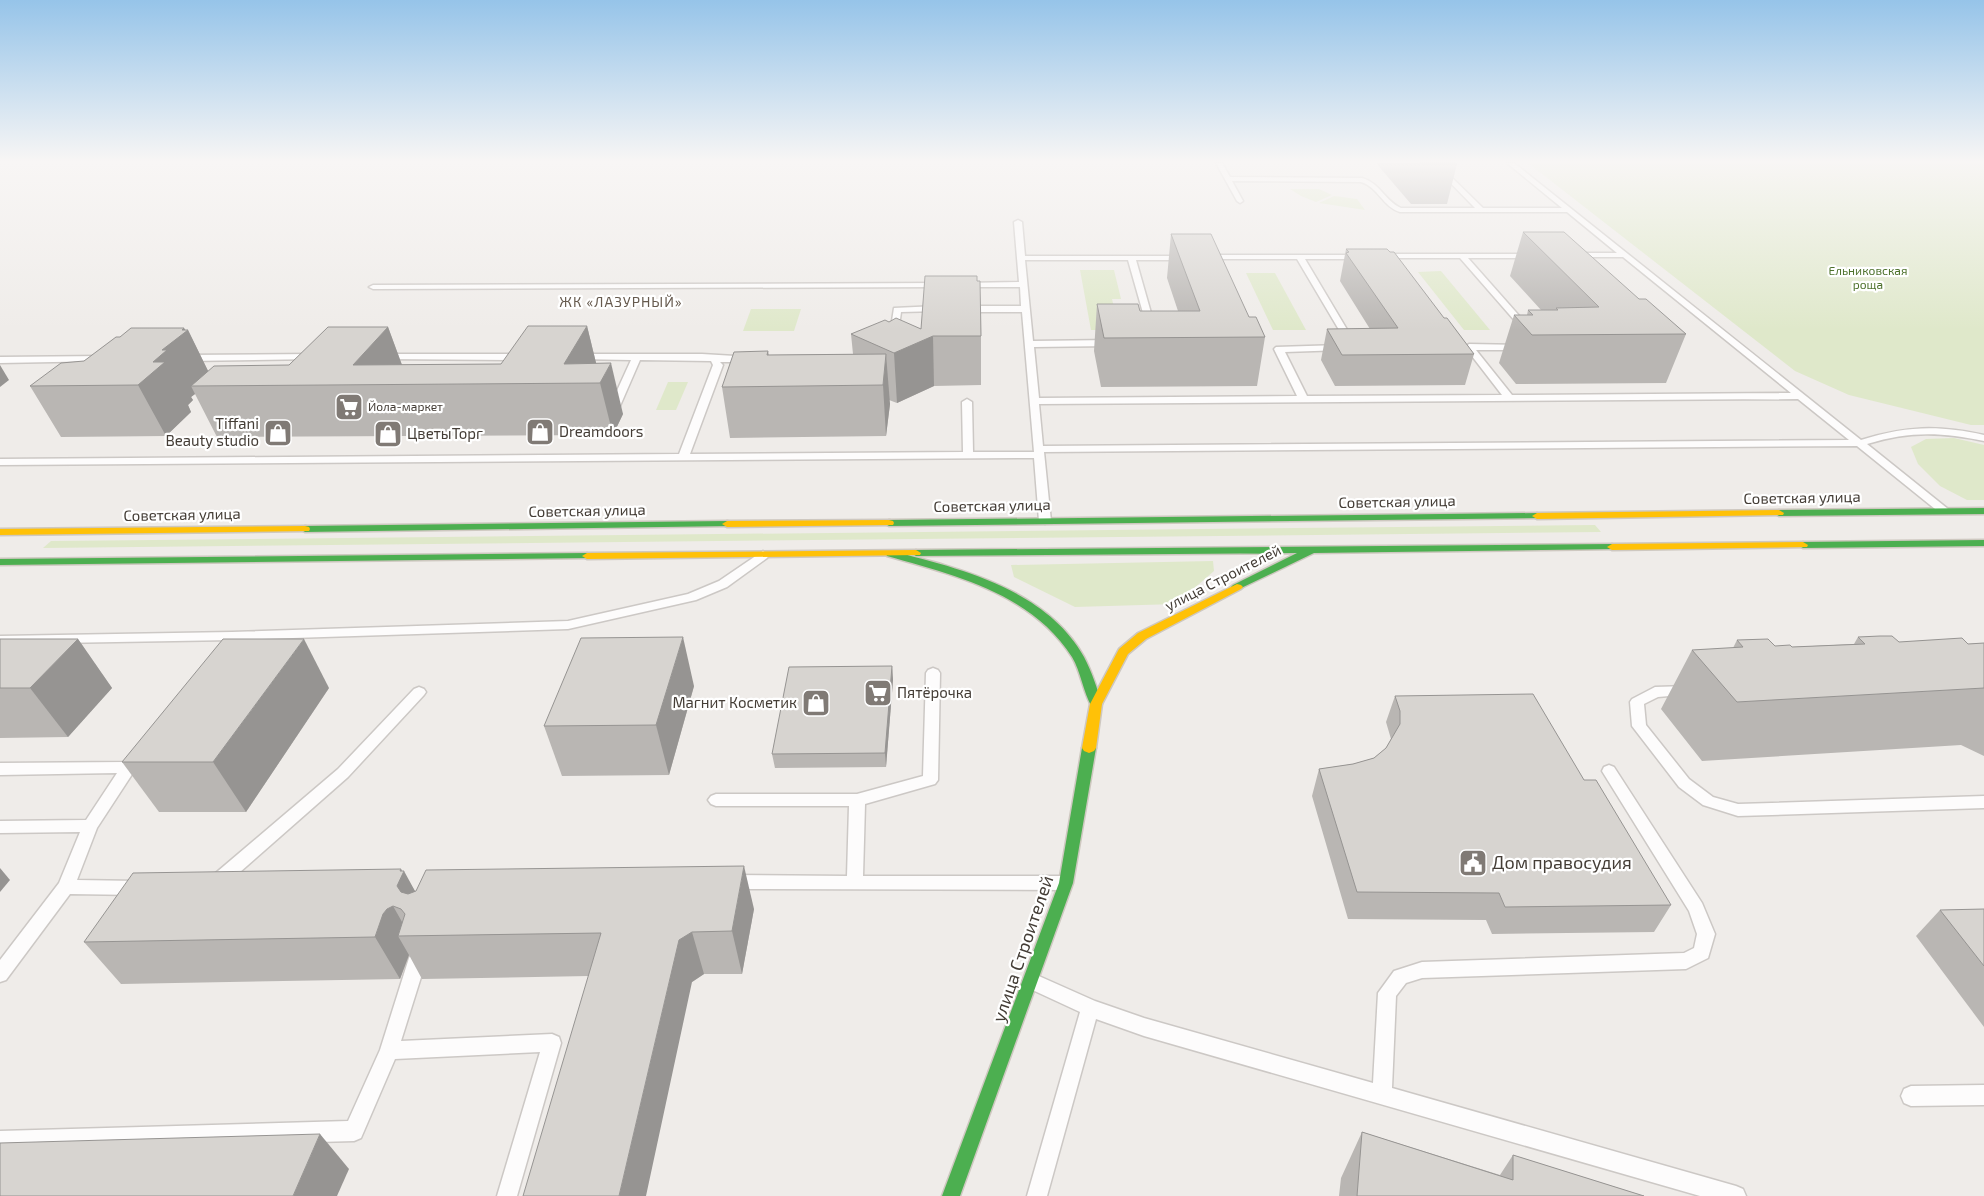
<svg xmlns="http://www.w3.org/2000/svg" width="1984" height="1196" font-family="'Exo 2',sans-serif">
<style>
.green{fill:#dfe8ca}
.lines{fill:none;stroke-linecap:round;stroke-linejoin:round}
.lane-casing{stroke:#ccc8c5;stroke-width:3}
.fast-casing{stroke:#cec8c0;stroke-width:3}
.slow-casing{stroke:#cec8c0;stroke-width:3}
.lane{fill:#fdfcfc;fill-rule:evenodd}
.fast{fill:#4caf50;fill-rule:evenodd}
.slow{fill:#ffc107;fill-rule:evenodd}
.wall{fill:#b9b6b3}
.shaded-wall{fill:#969492}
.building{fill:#d7d4d0;stroke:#969492}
.labels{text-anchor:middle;stroke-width:4.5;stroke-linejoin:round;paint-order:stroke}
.far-park-label{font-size:12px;fill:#4e722d;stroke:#fff}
.far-poi-label{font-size:12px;fill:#443d36;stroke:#fff;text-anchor:start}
.far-neighbourhood-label{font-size:14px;letter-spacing:1px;fill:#665a4e;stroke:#fff}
.poi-label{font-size:15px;fill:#443d36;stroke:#fff;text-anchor:start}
.street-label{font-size:15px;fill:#443d36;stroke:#fff}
.near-poi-label{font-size:18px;fill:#443d36;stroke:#fff;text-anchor:start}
.near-street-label{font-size:18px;fill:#443d36;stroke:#fff}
</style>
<rect width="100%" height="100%" fill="#efece9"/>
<g class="green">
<polygon points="1528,163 1984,163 1984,425 1971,425 1849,395 1795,371"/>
<polygon points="1290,189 1319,189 1332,195 1316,202 1301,196"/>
<polygon points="1334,196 1357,199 1365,210 1319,203"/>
<polygon points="1080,270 1114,270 1121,299 1112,299 1119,330 1091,330"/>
<polygon points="1441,271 1490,330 1464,330 1418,272"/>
<polygon points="1246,273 1275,273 1306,330 1273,330"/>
<polygon points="751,309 801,309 794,331 743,331"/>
<polygon points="668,382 688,382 676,410 656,410"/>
<polygon points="1954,438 1984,445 1984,500 1967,500 1940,486 1918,464 1911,447 1926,439"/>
<polygon points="1595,525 1601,532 43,548 51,541"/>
<polygon points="1213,561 1214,571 1176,604 1075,607 1014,577 1011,565"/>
</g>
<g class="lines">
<defs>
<g id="lane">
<path d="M1216,163H1222L1230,177L1362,178C1380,183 1385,201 1401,208H1475L1431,163H1437L1483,208H1562L1507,163H1514L1861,440C1906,426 1938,425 1984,435V441C1941,432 1910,431 1867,444L1948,509L1950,511L1948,513H1940L1857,446L1044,452L1051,521L1045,524L1039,521L1034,458L0,465V459L679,454L713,365L711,361L640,360L620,406L615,409L610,406L631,360L576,359V355L579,354H702L752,357L754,359L749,362H720L723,365L690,454L963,452L962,402L967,399L972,402L973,452H1034L1022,312H965L961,309L965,306H1021L1020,287H964L960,285L964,283L1019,282L1014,222L1018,220L1022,222L1025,256H1184L1188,258L1184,260H1136L1155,327L1151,330L1147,327L1128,260H1025L1033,341L1111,340L1115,343L1111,346L1034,347L1039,398L1297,396L1274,349L1276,347L1340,345L1343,346V350L1285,352L1307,396L1502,395L1465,347L1469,344L1523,345L1524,347L1520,350H1476L1512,395L1791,393L1623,257H1570L1569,255L1573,253H1617L1567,212H1400C1383,207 1378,187 1361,182L1232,181L1243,201L1240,203L1237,201ZM1798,399L1849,440L1043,446L1039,404Z"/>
<polygon points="1378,254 1536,254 1537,256 1533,258 1468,258 1529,327 1522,329 1460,258 1381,258 1377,256"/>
<polygon points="1203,255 1364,255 1365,257 1361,259 1305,259 1355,343 1354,345 1348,345 1297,259 1206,259 1202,257"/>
<polygon points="944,283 944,287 941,287 373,289 369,287 373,285"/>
<polygon points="937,306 940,307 940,311 901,312 898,334 894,337 890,334 894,308"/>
<polygon points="314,354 317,355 317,359 186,361 181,358 186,355"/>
<polygon points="384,354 521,354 526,357 521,360 381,359 381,355"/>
<polygon points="104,356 109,359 107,361 0,363 0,357"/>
<polygon points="763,551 769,555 767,558 727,587 696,600 568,629 232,640 0,644 0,636 232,632 568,621 688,594 719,581"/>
<polygon points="933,668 938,670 940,673 938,780 935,784 865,804 863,876 1063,876 1069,878 1071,883 1069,888 1063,890 731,889 725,887 723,882 725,877 731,875 847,876 849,806 716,806 711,804 708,800 711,796 716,794 857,794 923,776 926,673 928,670"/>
<polygon points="1687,686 1692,688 1694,691 1692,694 1658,697 1644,704 1646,725 1689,779 1713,797 1738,804 1984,796 1984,808 1738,816 1703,805 1679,787 1632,726 1630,702 1632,699 1655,687"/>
<polygon points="419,687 424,689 426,692 424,695 348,777 223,887 217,889 211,887 209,882 211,877 338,769 414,689"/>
<polygon points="137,751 142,752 144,756 97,828 77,880 138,881 144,883 146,888 144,893 138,895 70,894 6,980 0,982 0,960 59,883 80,832 0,833 0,821 86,820 117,773 0,775 0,763 125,762 132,752"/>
<polygon points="1609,765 1614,767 1702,903 1715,934 1708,958 1686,969 1422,978 1406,983 1396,996 1392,1088 1736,1186 1743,1189 1746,1196 1700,1196 1144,1036 1096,1019 1047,1196 1027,1196 1080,1012 1026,987 1023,981 1026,975 1032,973 1095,1001 1144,1018 1373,1083 1378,993 1394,971 1422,962 1684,953 1694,948 1697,934 1689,911 1602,771 1604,767"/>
<polygon points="418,950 424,953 427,958 401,1041 552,1034 559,1037 561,1043 517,1196 497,1196 540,1052 395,1059 361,1138 354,1141 0,1151 0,1131 348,1121 380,1050 409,958 412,953"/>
<polygon points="1984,1085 1984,1105 1911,1106 1904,1103 1901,1096 1904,1089 1911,1086"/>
</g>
<g id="fast">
<polygon points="1984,508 1984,514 1779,516 1774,513 1779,510"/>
<polygon points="1537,513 1542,516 1541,518 889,526 884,523 889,520"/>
<polygon points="727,521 731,522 732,524 731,526 305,532 300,529 305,526"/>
<polygon points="1984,540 1984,546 1803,548 1798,545 1803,542"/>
<polygon points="1612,544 1617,547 1616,549 1314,553 1237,590 1233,589 1231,587 1233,585 1297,553 916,556 911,553 916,550"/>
<path d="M891,551C960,568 1047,590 1084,657C1092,672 1097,688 1102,704L1100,707H1092C1083,692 1081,672 1072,657C1032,594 955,575 887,556L886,554Z"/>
<polygon points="587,553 592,556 591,558 0,565 0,559"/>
<polygon points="1089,743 1094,745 1096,748 1073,883 960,1196 942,1196 1059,883 1082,748 1084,745"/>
</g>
<g id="slow">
<polygon points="1779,510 1784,513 1783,515 1537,519 1532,516 1537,513"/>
<polygon points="889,520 893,521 894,523 893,525 727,527 722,524 727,521"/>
<polygon points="305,526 309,527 310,529 309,531 0,535 0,529"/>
<polygon points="1803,542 1808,545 1807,547 1612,550 1607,547 1612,544"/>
<polygon points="916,550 921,553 920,555 587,559 582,556 587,553"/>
<polygon points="1237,584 1241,585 1243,587 1241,589 1146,639 1128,654 1102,704 1096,748 1094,751 1089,753 1084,751 1082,748 1090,704 1119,649 1138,633"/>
</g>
</defs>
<use href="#lane" class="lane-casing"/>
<use href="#fast" class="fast-casing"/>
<use href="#slow" class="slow-casing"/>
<use href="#lane" class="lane"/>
<use href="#fast" class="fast"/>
<use href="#slow" class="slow"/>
</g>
<g class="wall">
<polygon points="1376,163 1456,163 1457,164 1447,204 1411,204"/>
<polygon points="1523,232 1639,299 1686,334 1666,383 1516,384 1499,363 1514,315 1527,315 1528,310 1541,310 1510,276"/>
<polygon points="1171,234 1249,317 1265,337 1257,386 1101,387 1094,351 1097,304 1140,311 1178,311 1167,278"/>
<polygon points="1346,249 1444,318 1474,354 1465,385 1335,386 1321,360 1327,329 1370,329 1340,281"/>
<polygon points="889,322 921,329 981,336 981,385 934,386 897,403 889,400 890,404 886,436 730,438 722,387 768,351 769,355 853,354 851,334"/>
<polygon points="587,326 596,363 623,414 613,435 217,437 195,394 191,397 193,400 188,405 191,412 166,436 61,437 30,386 84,361 120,337 184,328 185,330 188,330 208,371 289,365 388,327 402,365 501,364"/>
<polygon points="1858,637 1899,642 1968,644 1984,643 1984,756 1961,745 1702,761 1661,709 1692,650 1733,648 1737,640 1775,646 1792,647 1854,644"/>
<polygon points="0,639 78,639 112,688 68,737 0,738"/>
<polygon points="892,666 893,680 886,767 775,768 772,754"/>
<polygon points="694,686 669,775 562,776 544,726"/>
<polygon points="329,688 246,812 159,812 122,762"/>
<polygon points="1395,696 1584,780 1671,905 1654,932 1492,934 1486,920 1348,919 1312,796 1319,769 1353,764 1374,758 1386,748 1391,739 1386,722"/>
<polygon points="401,871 415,891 754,909 742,974 704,974 692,982 589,976 422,979 409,955 400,979 121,984 84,942"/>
<polygon points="1984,909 1984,1027 1916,936 1940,910"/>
<polygon points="1362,1132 1500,1175 1513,1155 1644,1196 1339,1196 1341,1178"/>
</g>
<g class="shaded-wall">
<polygon points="587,326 599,375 564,364"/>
<polygon points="388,327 406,376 353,365"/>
<polygon points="184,328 186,331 188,330 212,379 191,386 195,394 191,397 193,400 188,405 191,412 166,436 138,385 162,350"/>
<polygon points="933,336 934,386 897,403 894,353"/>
<polygon points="886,354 890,404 886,436 883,385"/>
<polygon points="611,363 623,414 613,435 600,383"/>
<polygon points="0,365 9,380 0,387"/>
<polygon points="683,637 694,686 669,775 656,725"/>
<polygon points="78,639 112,688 68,737 30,688"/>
<polygon points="304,639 329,688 246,812 213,762"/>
<polygon points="892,666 893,680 886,767 885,753"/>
<polygon points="744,866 754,909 742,974 732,931"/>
<polygon points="0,868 10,880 0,892"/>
<polygon points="401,869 403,873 404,871 427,913 420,929 397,886"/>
<polygon points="393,906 410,936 398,936 409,955 400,979 375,937 383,914 387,909"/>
<polygon points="692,932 704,974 692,982 646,1196 619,1196 679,940"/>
<polygon points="320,1134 349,1169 337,1196 293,1196"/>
</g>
<g class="building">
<polygon points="1420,163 1456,163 1457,164 1421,164"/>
<polygon points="1523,232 1564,232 1639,299 1646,299 1686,334 1532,335 1514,315 1533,315 1528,310 1558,310 1556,308 1599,307"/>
<polygon points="1171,234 1211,234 1249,317 1256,317 1265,337 1104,338 1097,304 1138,304 1140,311 1200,311"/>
<polygon points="1346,249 1387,249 1390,252 1394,252 1444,318 1447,318 1474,354 1342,355 1327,329 1398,328 1346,253 1349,252"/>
<polygon points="925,276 977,276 977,281 980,281 981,336 933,336 894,353 851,334 885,320 889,322 896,318 921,329"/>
<polygon points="528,326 587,326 564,364 611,363 600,383 191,386 214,366 289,365 328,327 388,327 353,365 501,364"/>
<polygon points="131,328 184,328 182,330 188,330 162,350 167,350 153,362 165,362 138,385 30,386 61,363 84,361 116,337 120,337"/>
<polygon points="768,351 767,355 886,354 883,385 722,387 734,352"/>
<polygon points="1880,636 1892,636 1899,642 1962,638 1968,644 1984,643 1984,688 1737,702 1692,650 1743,647 1737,640 1768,639 1775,646 1790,645 1792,647 1865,644 1858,637"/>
<polygon points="683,637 656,725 544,726 581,638"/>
<polygon points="0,639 78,639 30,688 0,688"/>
<polygon points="223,639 304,639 213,762 122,762"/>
<polygon points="892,666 885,753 772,754 789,667"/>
<polygon points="1533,694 1584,780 1596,780 1671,905 1505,907 1499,893 1357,892 1319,769 1353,764 1374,758 1386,748 1400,724 1400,711 1395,696"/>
<polygon points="744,866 732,931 692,932 679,940 619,1196 523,1196 601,933 398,936 405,914 401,909 393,906 387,909 383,914 375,937 84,942 133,873 401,869 400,871 404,871 397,886 401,892 408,894 416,891 426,870"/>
<polygon points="1984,909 1984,966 1940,910"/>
<polygon points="1362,1132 1513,1180 1513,1155 1644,1196 1357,1196"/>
<polygon points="320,1134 293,1196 0,1196 0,1143"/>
</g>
<linearGradient id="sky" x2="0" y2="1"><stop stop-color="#96c4e9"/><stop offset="0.49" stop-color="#f8f6f5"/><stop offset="1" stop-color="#f8f6f5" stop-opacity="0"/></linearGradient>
<rect width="1984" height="330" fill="url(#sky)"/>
<defs>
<symbol id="supermarket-square" viewBox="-11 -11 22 22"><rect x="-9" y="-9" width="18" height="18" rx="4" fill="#807a75" stroke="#fff"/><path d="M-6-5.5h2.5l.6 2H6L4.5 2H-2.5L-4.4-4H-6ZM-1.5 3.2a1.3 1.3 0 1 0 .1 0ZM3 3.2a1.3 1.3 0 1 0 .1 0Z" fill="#fff"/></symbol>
<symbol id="shop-square" viewBox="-11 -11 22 22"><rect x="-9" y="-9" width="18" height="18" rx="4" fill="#807a75" stroke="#fff"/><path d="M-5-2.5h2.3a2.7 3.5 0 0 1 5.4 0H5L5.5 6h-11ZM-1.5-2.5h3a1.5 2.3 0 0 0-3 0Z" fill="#fff"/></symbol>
<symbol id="civic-square" viewBox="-11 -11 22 22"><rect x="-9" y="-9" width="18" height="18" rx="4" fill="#807a75" stroke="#fff"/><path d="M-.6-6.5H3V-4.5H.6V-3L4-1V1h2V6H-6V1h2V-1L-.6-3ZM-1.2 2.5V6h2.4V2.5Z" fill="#fff"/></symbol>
</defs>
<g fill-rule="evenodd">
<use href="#supermarket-square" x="333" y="391" width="32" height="32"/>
<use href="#shop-square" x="524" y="416" width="32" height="32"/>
<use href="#shop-square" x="262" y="417" width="32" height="32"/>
<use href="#shop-square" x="372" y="418" width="32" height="32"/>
<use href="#supermarket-square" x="862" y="677" width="32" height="32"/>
<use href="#shop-square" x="800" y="687" width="32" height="32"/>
<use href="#civic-square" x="1457" y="847" width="32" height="32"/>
</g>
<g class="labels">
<g class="far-park-label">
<text x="1868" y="275">Ельниковская<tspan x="1868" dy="14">роща</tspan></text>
</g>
<g class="far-poi-label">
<text x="368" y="411">Йола-маркет</text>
</g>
<g class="far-neighbourhood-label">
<text x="621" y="307">ЖК «ЛАЗУРНЫЙ»</text>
</g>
<g class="poi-label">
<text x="259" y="429" text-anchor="end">Tiffani<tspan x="259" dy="17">Beauty studio</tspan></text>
<text x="559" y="437">Dreamdoors</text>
<text x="407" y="439">ЦветыТорг</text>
<text x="897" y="698">Пятёрочка</text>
<text x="797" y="708" text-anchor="end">Магнит Косметик</text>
</g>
<g class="street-label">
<text transform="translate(1802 498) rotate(-1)" y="5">Советская улица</text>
<text transform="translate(1397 502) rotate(-1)" y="5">Советская улица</text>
<text transform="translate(992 506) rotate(-1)" y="5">Советская улица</text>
<text transform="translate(587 511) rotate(-1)" y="5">Советская улица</text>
<text transform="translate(182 515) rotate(-1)" y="5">Советская улица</text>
<text transform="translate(1223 578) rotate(-27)" y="5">улица Строителей</text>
</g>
<g class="near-poi-label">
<text x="1492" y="869">Дом правосудия</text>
</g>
<g class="near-street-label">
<text transform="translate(1023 949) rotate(-71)" y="6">улица Строителей</text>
</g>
</g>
</svg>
